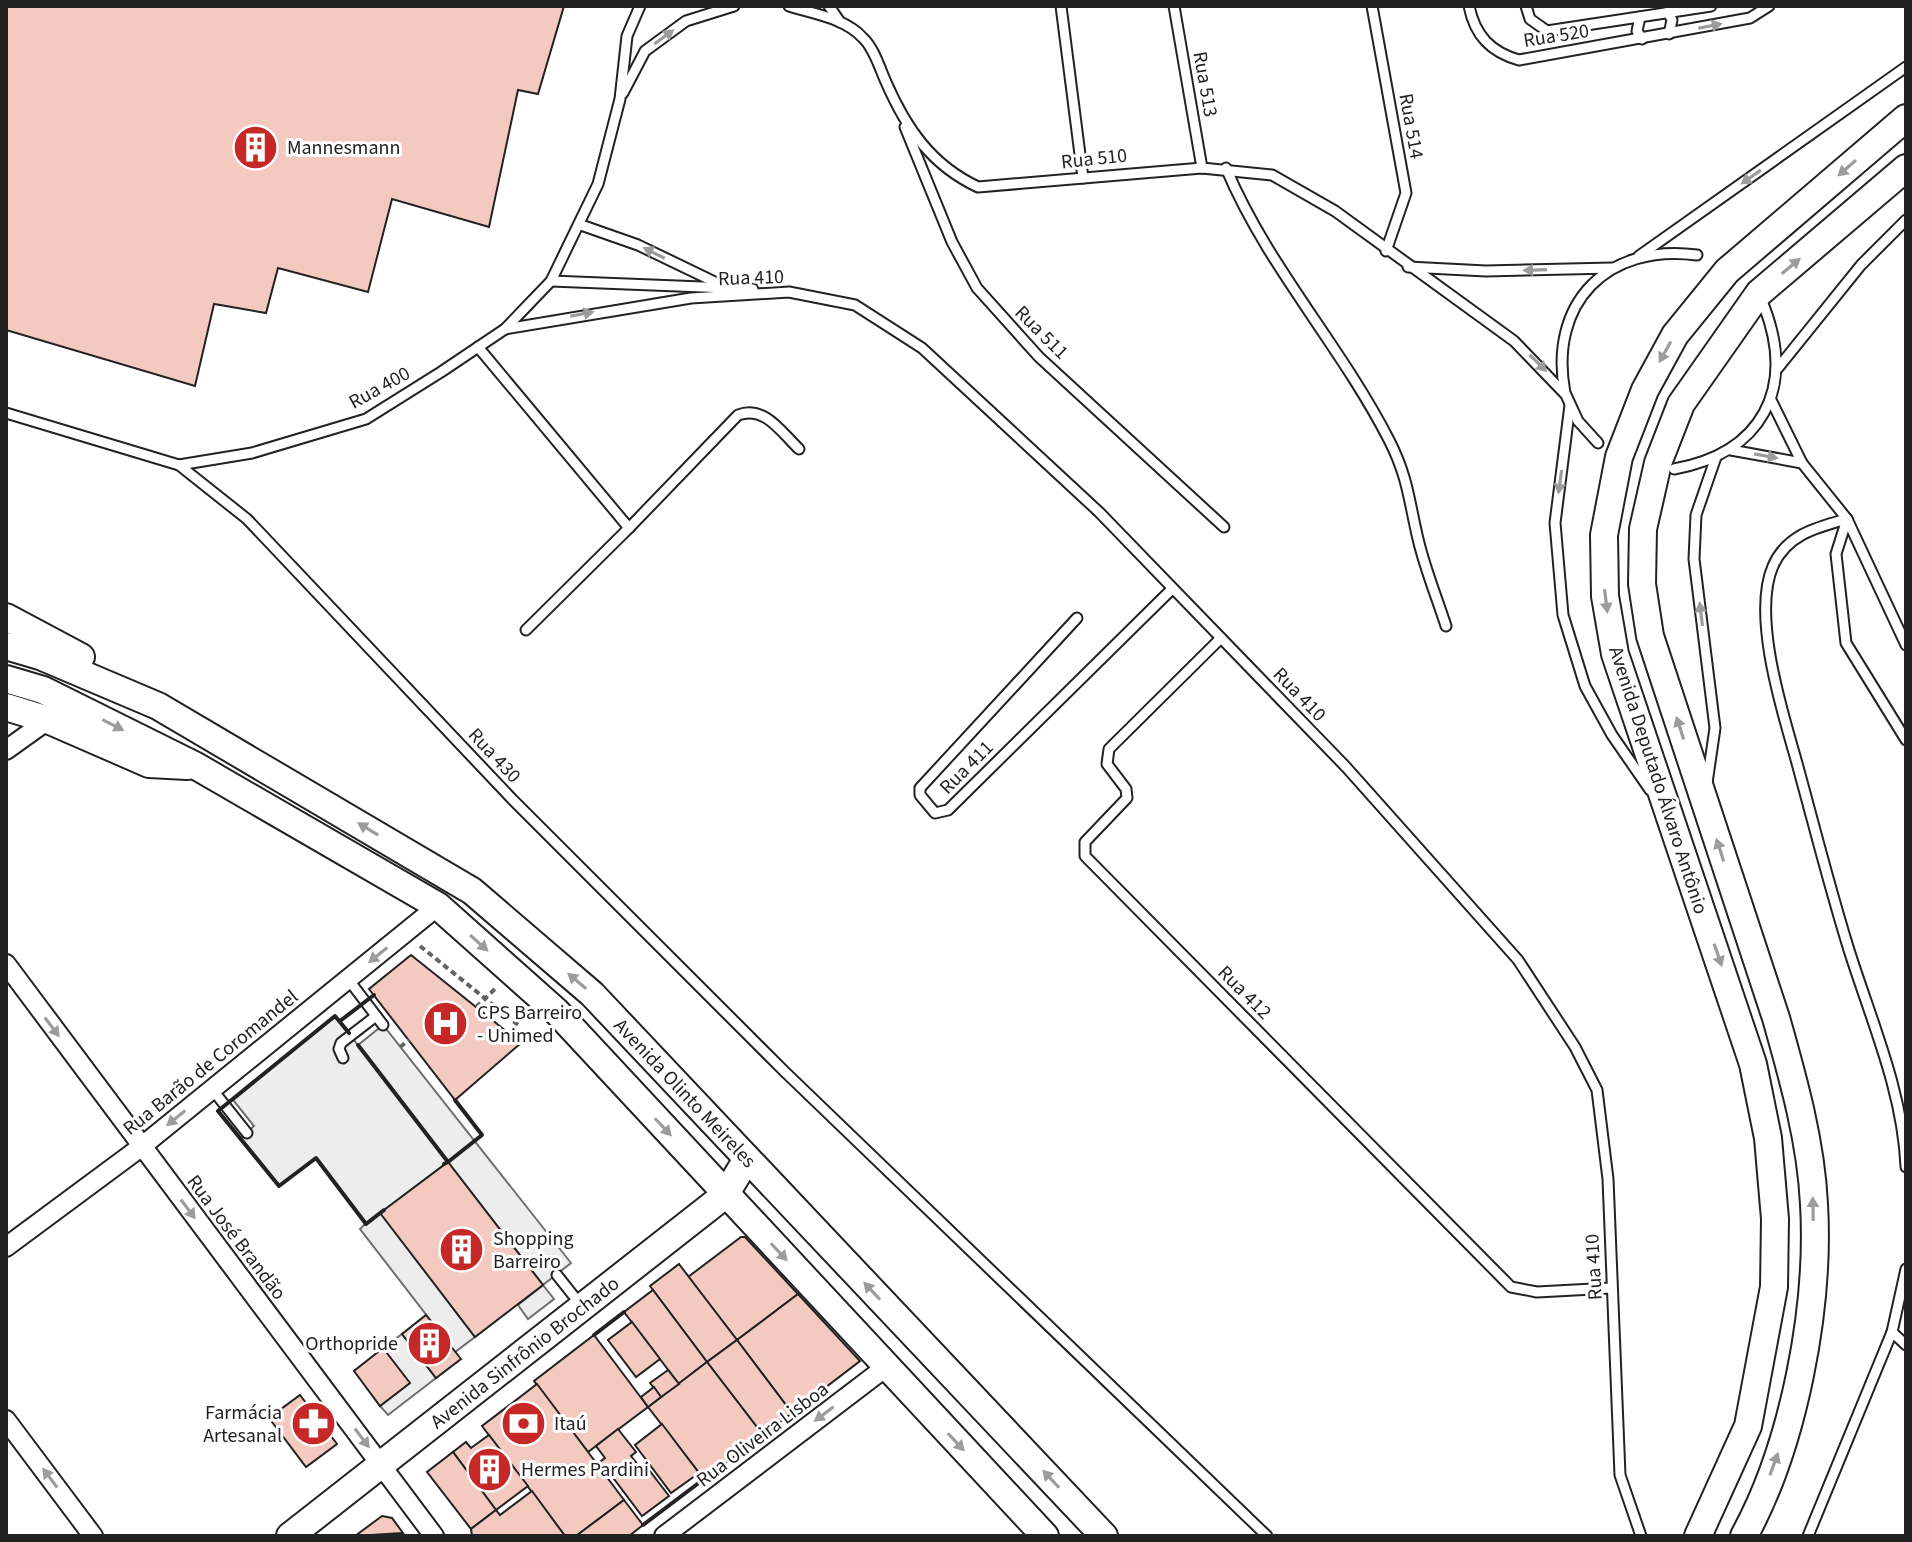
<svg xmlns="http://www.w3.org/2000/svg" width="1912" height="1542" font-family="'Source Sans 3',sans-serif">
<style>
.parking{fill:#ededed;stroke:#6f6f6f;stroke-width:2}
.building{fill:#f3c9c0;stroke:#222;stroke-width:2}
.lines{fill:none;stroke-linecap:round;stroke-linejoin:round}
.lane-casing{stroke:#222;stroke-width:13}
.street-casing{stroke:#222;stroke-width:22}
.secondary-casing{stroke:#222;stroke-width:30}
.path{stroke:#646464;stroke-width:4;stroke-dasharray:6 4;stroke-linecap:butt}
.lane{stroke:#fff;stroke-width:9}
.street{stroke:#fff;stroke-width:18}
.secondary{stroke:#fff;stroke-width:26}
.wall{stroke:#222;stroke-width:4}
.oneway{fill:#9c9c9c}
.labels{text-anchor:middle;stroke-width:6;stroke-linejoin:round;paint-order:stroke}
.street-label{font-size:20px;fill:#222;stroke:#fff}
.poi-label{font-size:20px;fill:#222;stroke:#fff;text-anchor:start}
</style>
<rect width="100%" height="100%" fill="#fff"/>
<g class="parking">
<polygon points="335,1016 358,1045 383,1025 571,1263 543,1285 554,1299 528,1319 518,1305 543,1285 448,1162 381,1213 475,1337 455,1352 360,1229 366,1223 316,1159 279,1186 240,1139 254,1126 233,1100"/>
<polygon points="402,1334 436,1378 388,1415 380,1406 409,1383 383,1348"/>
</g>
<g class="building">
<polygon points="6,6 564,6 538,94 518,90 489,227 392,199 368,292 278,268 266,313 214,304 195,386 6,330"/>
<polygon points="411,955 521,1043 455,1100 369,989"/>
<polygon points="448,1162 543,1285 475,1337 380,1213"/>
<polygon points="741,1237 745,1237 798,1294 737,1340 688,1277"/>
<polygon points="679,1264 737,1340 707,1362 650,1286"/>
<polygon points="653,1290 707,1362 679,1384 624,1312"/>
<polygon points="798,1294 860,1361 792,1413 737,1340"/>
<polygon points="426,1315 461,1359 436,1378 402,1334"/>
<polygon points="632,1322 660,1359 636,1377 608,1340"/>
<polygon points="594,1335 648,1407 588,1452 534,1381"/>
<polygon points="737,1340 792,1413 763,1435 707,1362"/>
<polygon points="383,1348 410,1383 380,1406 354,1371"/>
<polygon points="707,1362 763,1435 704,1479 648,1407"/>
<polygon points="668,1370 679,1384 661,1397 650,1383"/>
<polygon points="537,1384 624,1500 576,1536 565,1536 482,1426"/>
<polygon points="654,1387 661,1397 648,1407 641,1397"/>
<polygon points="300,1395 337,1444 306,1467 269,1418"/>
<polygon points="662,1424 699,1473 671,1493 635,1445"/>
<polygon points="618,1429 636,1452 631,1456 642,1470 646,1466 669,1496 642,1516 611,1475 607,1477 597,1464 605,1458 596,1446"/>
<polygon points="489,1435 528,1486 496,1510 453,1452 466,1442 471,1448"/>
<polygon points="453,1452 496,1510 471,1529 427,1472"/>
<polygon points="532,1491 565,1536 472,1536 471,1529 496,1510 500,1515"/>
<polygon points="624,1500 643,1525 629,1536 576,1536"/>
<polygon points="382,1516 392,1518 403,1533 355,1536"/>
</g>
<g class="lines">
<defs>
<g id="lane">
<path d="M789,6C814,14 845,18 863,38C874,48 880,69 886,82C906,128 931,165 978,187L1202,168L1272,175L1335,211L1514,341L1566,395L1578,421L1598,443"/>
<polyline points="829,6 840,22"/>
<polyline points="1061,6 1083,178"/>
<polyline points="1174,6 1202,168"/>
<polyline points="1372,6 1406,193 1386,251"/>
<path d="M1469,6C1475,36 1491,52 1519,60L1750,18L1769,6"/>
<polyline points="1526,6 1530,19 1547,31 1711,6"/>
<polyline points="1668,12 1672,20 1669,34"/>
<polyline points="1640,17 1637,31 1642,39"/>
<polyline points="623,93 645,51 686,21 734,6"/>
<polyline points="905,127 952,242 977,288 1039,357 1224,527"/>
<path d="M1226,168C1267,266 1341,346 1389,440C1408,477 1409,501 1418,539C1425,569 1437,598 1446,626"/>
<polyline points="581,225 638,245 721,285"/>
<polyline points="1639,256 1906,67"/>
<polyline points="1408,267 1486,271 1612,268"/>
<polyline points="551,281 753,289"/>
<polyline points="505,329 691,298 789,292 855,305 922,348 1099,512 1346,767 1518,960 1575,1047 1597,1090 1608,1179 1620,1475 1641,1536"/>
<path d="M478,347L629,528L738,415C765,405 781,432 799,449"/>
<polyline points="1778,368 1861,265 1906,220"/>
<path d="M1565,393C1548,303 1607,243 1697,255"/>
<polyline points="1771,400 1802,463 1847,519 1906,645"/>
<polyline points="1570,405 1555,523 1563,615 1585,686 1612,735 1650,790"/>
<polyline points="6,413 179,465 252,453 366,419 441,372 505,329 551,281 598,184 620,99 627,36 640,6"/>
<polyline points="1731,450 1802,463"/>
<polyline points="179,465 247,519 512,799 784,1071 1267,1536"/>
<path d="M1674,469C1762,453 1796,389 1764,306"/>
<path d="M1847,519C1818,527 1787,534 1773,566C1752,614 1781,707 1795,756C1813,821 1829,886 1849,950C1871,1020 1903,1092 1906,1167"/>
<polyline points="1847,519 1836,554 1846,643 1906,740"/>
<polyline points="1077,618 920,788 920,795 935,813 948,810 1172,589"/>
<polyline points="526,630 629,528"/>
<polyline points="1221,638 1109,749 1107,764 1126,789 1127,798 1085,842 1085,856 1511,1287 1537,1292 1612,1288"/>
<polyline points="1707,783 1715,728 1694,559 1696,515 1716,457"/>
<polyline points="348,979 383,1025"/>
<polyline points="343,1058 339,1049 341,1043 376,1016"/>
<polyline points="212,1089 247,1133"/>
<polyline points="557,1275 580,1304"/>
<polyline points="1892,1332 1906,1345"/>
<polyline points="1808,1536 1892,1332 1906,1269"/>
</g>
<g id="street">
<polyline points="6,750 48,720"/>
<polyline points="6,964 434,1536"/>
<polyline points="6,1247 141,1147 438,906"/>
<polyline points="6,1420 93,1536"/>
<polyline points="664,1536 886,1367"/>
</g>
<g id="secondary">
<polyline points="6,617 81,657"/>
<path id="s1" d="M6,646L40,656L158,706L472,891L592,994L1104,1536"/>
<polyline points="6,679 43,690 196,766 438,906 557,1012 1045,1536"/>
<polyline points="6,707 48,720 149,764 187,766"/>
<path id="s2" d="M290,1536L725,1195L747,1159"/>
<polyline points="1698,1536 1748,1426 1774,1287 1775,1219 1768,1138 1753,1064 1615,654 1605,596 1604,535 1619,457 1645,390 1675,335 1727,271 1906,118"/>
<path d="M1744,1536C1794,1445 1820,1308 1814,1204C1811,1141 1793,1078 1776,1018L1650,636L1642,584L1643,529L1658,463L1681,404L1759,293L1906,168"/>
</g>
</defs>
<use href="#lane" class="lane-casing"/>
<use href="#street" class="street-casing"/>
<use href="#secondary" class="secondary-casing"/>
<g class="path">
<polyline points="420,946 518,1025"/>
<polyline points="476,1007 497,987"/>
<polyline points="400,1047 409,1040"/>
</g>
<use href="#lane" class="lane"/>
<use href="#street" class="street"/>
<use href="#secondary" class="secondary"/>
<g class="wall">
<polyline points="340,1021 374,995"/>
<polyline points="349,1033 335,1016 218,1111 279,1186 316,1158 366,1224 384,1210"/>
<polyline points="358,1045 448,1162 444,1164"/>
<polyline points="448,1162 482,1135 455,1100"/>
<polyline points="594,1335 624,1312"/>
<polyline points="643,1525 704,1479"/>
</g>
</g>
<defs><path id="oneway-solid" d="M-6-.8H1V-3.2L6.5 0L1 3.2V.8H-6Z" transform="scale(2)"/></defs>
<g class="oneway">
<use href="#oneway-solid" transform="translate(1710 26) rotate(-11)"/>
<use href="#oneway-solid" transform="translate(664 37) rotate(-36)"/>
<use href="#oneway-solid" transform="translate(1847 168) rotate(139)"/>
<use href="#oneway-solid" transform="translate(1751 177) rotate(145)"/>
<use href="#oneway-solid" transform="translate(654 253) rotate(-154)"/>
<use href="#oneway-solid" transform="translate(1791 266) rotate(-40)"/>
<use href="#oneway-solid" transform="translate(1535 270) rotate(178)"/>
<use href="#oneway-solid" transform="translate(582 314) rotate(-11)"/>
<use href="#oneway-solid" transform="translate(1665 352) rotate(119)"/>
<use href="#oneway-solid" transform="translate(1538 363) rotate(45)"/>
<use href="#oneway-solid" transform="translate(1766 456) rotate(10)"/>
<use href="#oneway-solid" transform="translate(1560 482) rotate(98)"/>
<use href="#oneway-solid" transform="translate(1606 601) rotate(83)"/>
<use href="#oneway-solid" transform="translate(1701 614) rotate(-97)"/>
<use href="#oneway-solid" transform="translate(113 725) rotate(27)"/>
<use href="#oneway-solid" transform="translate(1680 728) rotate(-108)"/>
<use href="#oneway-solid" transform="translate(368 829) rotate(-149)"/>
<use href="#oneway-solid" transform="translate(1720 850) rotate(-108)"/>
<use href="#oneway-solid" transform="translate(479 943) rotate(42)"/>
<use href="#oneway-solid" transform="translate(378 955) rotate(141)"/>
<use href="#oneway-solid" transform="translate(1718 955) rotate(71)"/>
<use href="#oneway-solid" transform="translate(577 981) rotate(-140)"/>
<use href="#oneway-solid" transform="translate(52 1027) rotate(53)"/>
<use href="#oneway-solid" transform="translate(176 1118) rotate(141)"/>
<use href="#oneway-solid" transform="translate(663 1127) rotate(47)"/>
<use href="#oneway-solid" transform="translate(188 1209) rotate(53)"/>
<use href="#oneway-solid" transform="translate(1813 1209) rotate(-91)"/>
<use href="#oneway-solid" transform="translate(779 1252) rotate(47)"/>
<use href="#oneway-solid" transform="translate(872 1291) rotate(-133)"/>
<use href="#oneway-solid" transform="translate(824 1414) rotate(143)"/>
<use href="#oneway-solid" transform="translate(362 1438) rotate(53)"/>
<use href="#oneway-solid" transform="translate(956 1442) rotate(47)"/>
<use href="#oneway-solid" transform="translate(1774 1464) rotate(-70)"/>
<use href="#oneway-solid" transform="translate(50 1478) rotate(-127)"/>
<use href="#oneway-solid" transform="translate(1051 1479) rotate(-133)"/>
</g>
<defs>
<symbol id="building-disc" viewBox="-11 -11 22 22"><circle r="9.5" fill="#c62828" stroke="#fff"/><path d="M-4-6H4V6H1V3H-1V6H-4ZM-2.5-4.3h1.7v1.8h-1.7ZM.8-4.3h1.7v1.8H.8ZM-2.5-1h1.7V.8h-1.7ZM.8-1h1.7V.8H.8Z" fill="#fff"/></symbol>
<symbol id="hospital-disc" viewBox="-11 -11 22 22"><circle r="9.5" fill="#c62828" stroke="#fff"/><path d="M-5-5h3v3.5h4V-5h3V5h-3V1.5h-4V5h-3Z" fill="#fff"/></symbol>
<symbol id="bank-disc" viewBox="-11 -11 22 22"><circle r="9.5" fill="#c62828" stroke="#fff"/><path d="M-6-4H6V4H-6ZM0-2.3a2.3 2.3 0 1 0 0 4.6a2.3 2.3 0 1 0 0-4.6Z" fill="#fff"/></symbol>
<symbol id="pharmacy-disc" viewBox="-11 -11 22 22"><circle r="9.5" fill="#c62828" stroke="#fff"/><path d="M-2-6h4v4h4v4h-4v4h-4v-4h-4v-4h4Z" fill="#fff"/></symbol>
</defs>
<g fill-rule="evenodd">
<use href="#building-disc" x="230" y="122" width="51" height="51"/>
<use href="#hospital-disc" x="420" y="998" width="51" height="51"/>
<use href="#building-disc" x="436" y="1224" width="51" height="51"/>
<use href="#building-disc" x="404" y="1318" width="51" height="51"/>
<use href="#bank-disc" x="498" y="1398" width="51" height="51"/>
<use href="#pharmacy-disc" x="288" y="1398" width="51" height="51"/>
<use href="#building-disc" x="464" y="1444" width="51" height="51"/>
</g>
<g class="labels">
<g class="street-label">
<text transform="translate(1556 35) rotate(-9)" y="7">Rua 520</text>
<text transform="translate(1206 84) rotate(80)" y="7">Rua 513</text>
<text transform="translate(1412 126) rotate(80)" y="7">Rua 514</text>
<text transform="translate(1094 158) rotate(-6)" y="7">Rua 510</text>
<text transform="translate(751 277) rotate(-2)" y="7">Rua 410</text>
<text transform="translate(1042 332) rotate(45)" y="7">Rua 511</text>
<text transform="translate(379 387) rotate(-29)" y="7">Rua 400</text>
<text transform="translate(1300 694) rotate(46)" y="7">Rua 410</text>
<text transform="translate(495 755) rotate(47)" y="7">Rua 430</text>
<text transform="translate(966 767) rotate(-45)" y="7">Rua 411</text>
<text transform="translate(1659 780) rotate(72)" y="7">Avenida Deputado Álvaro Antônio</text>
<text transform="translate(1245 992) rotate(45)" y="7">Rua 412</text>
<text transform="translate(210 1062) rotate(-39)" y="7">Rua Barão de Coromandel</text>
<text dy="7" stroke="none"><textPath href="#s1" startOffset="822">Avenida Olinto Meireles</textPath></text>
<text transform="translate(237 1237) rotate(53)" y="7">Rua José Brandão</text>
<text transform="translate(1593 1267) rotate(-93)" y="7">Rua 410</text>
<text dy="7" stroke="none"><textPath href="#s2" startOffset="298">Avenida Sinfrônio Brochado</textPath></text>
<text transform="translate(762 1434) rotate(-37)" y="7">Rua Oliveira Lisboa</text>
</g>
<g class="poi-label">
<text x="287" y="154">Mannesmann</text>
<text x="477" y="1019">CPS Barreiro<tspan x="477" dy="23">- Unimed</tspan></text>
<text x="493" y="1245">Shopping<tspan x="493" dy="23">Barreiro</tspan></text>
<text x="398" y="1350" text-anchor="end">Orthopride</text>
<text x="282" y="1419" text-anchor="end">Farmácia<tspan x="282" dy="23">Artesanal</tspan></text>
<text x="554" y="1430">Itaú</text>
<text x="521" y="1476">Hermes Pardini</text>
</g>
</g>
<rect width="1912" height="1542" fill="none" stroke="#222222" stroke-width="16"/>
</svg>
